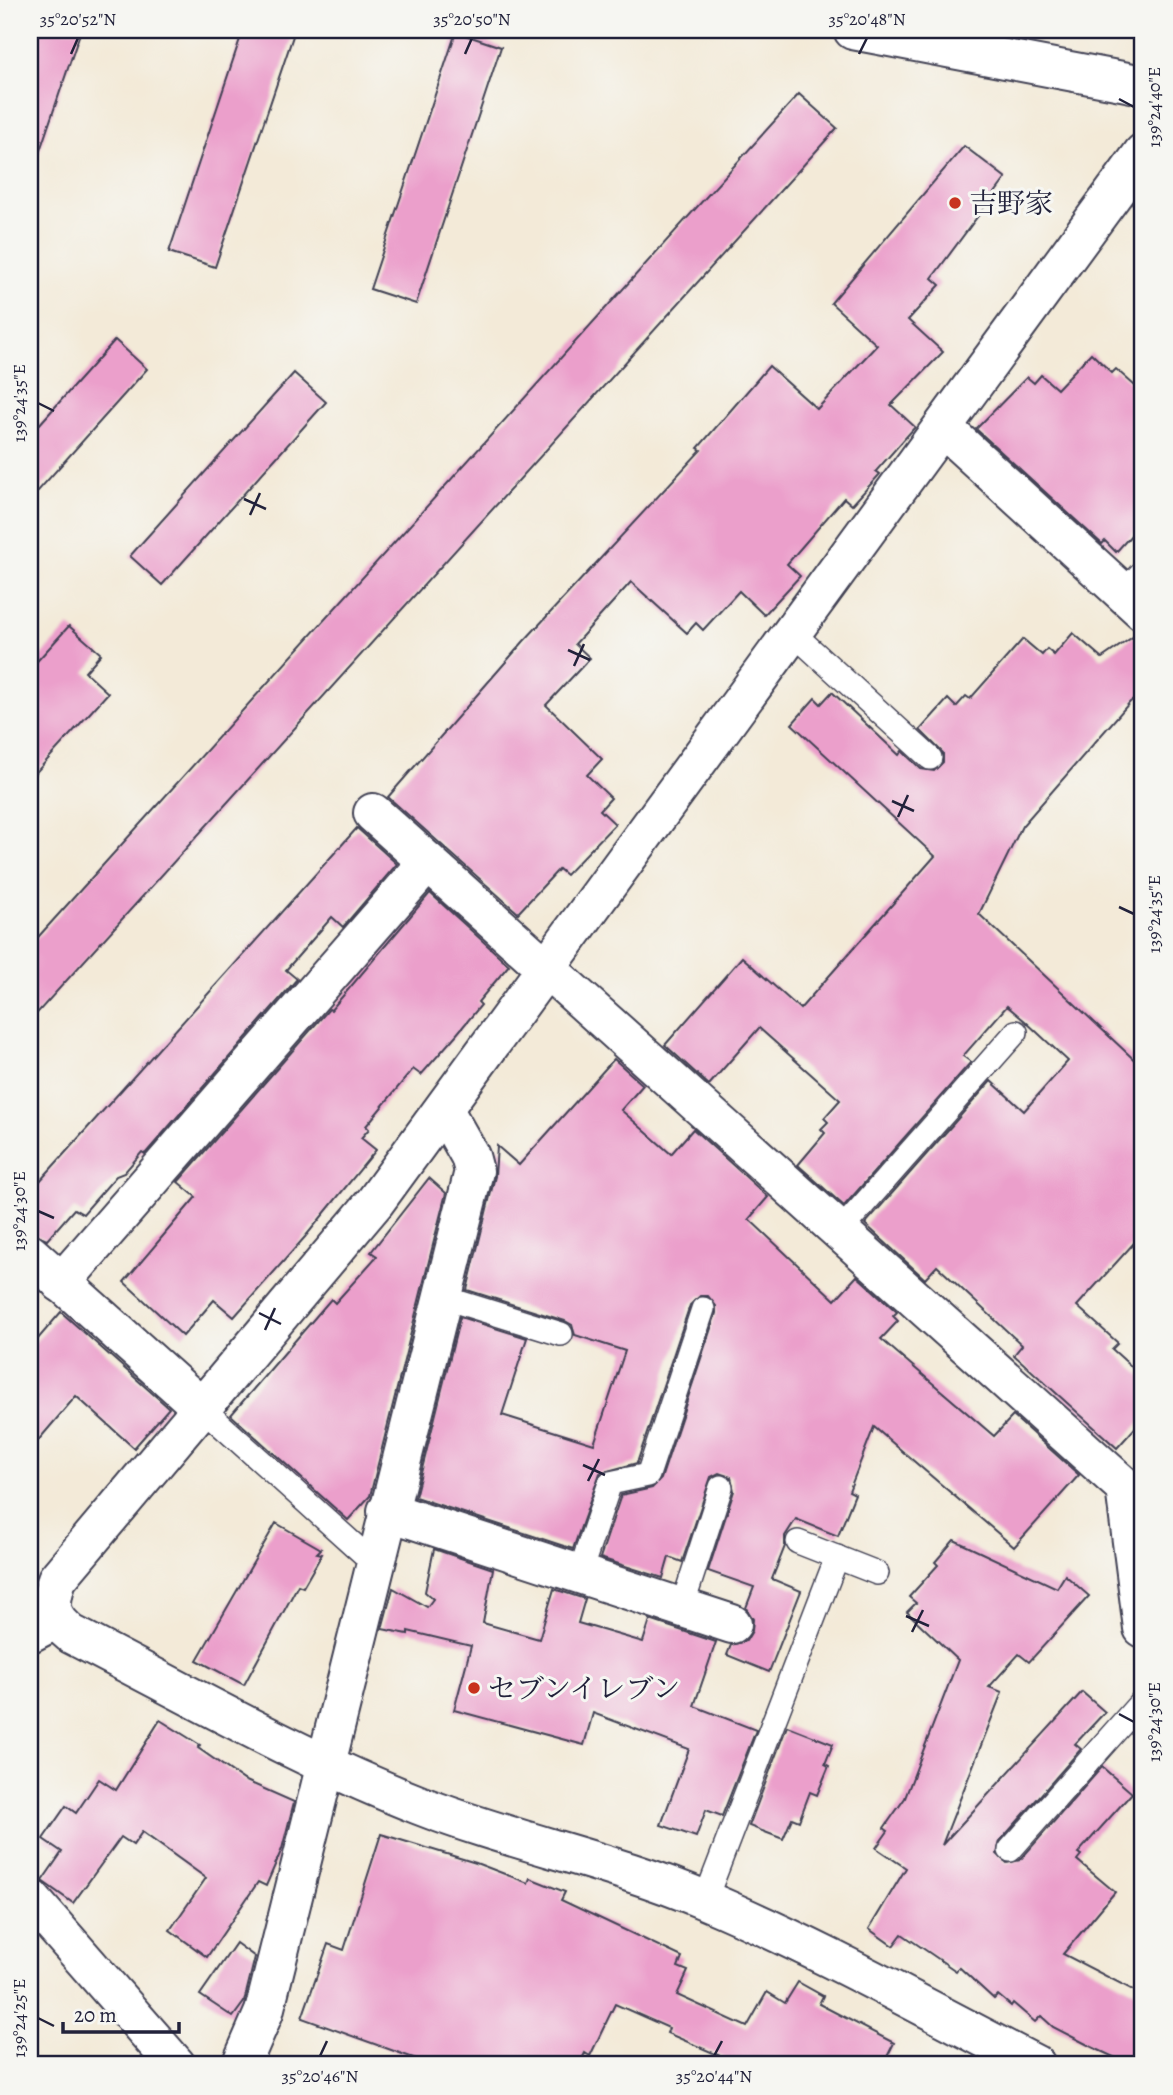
<svg xmlns="http://www.w3.org/2000/svg" width="1173" height="2095" font-family="Alegreya,'Noto Serif JP',serif">
<style>
.building{fill:#eb9fcb}
.lines{fill:none;stroke-linecap:round;stroke-linejoin:round}
.lane-casing{stroke:#414053;stroke-width:26}
.street-casing{stroke:#414053;stroke-width:42}
.secondary-casing{stroke:#414053;stroke-width:42}
.lane{stroke:#fff;stroke-width:23}
.street{stroke:#fff;stroke-width:38}
.secondary{stroke:#fff;stroke-width:38}
.ticks{fill:none;stroke:#22223b;stroke-width:2.5}
.poi-dot{fill:#c8321e;stroke:#f6f6f2;stroke-width:2.5}
.labels{text-anchor:middle;stroke-width:6;stroke-linejoin:round;paint-order:stroke}
.poi-label{font-size:28px;fill:#22223b;stroke:#f6f6f2;text-anchor:start}
.neatline{fill:none;stroke:#22223b;stroke-width:2.5}
.ticks-label{font-size:18px;text-anchor:middle;fill:#22223b}
</style>
<rect width="100%" height="100%" fill="#f6f6f2"/>
<filter id="ink" filterUnits="userSpaceOnUse"><feTurbulence type="fractalNoise" baseFrequency=".0143" numOctaves="2"/><feDisplacementMap in="SourceGraphic" scale="14" xChannelSelector="R" yChannelSelector="G"/><feConvolveMatrix kernelMatrix="1 2 1 2 8 2 1 2 1" color-interpolation-filters="sRGB"/></filter>
<filter id="wash" filterUnits="userSpaceOnUse"><feTurbulence type="fractalNoise" baseFrequency=".00686" numOctaves="4" result="noise"/><feDisplacementMap in="SourceGraphic" scale="28" xChannelSelector="R" yChannelSelector="G"/><feGaussianBlur stdDeviation="1.57" result="paint"/><feColorMatrix in="noise" values="0 0 0 0 0 0 0 0 0 0 0 0 0 0 0 0 0 1.4 0 .05"/><feComposite in="paint" operator="in"/></filter>
<g filter="url(#wash)">
<rect width="100%" height="100%" fill="#f3ead8"/>
<g id="blocks">
<g class="building">
<polygon points="30,30 81,30 35,165 30,165"/>
<polygon points="243,30 295,30 215,267 169,252"/>
<polygon points="456,32 501,47 416,304 370,289"/>
<polygon points="799,94 837,128 30,1021 30,946"/>
<polygon points="964,146 1006,178 932,278 940,285 908,320 943,352 891,405 915,427 876,471 880,474 852,505 844,498 787,564 800,576 764,615 739,591 703,630 696,623 687,633 631,582 575,644 590,658 546,705 602,759 587,775 611,798 600,810 615,824 566,875 559,869 518,913 388,797 524,641 701,450 698,448 769,366 817,409 877,345 831,303"/>
<polygon points="115,340 147,369 30,500 30,435"/>
<polygon points="1091,353 1112,373 1116,369 1143,393 1143,522 1116,552 1105,541 1102,544 976,429 1027,377 1034,383 1041,375 1057,389"/>
<polygon points="294,373 326,402 162,585 130,556"/>
<polygon points="69,626 101,654 85,672 108,693 30,779 30,669"/>
<polygon points="1140,632 1143,632 1143,694 1130,702 1022,826 979,914 1143,1068 1143,1233 1077,1306 1118,1343 1112,1349 1143,1377 1143,1419 1117,1448 1014,1355 1022,1345 937,1266 925,1279 865,1224 991,1081 1024,1111 1068,1061 1025,1021 1007,1006 963,1056 971,1062 844,1206 798,1165 825,1133 821,1129 828,1122 824,1118 840,1100 759,1028 709,1085 665,1045 742,957 800,1009 935,856 792,724 815,698 821,704 832,692 899,755 902,751 921,769 934,771 943,762 943,753 920,730 948,699 956,707 966,696 970,699 1023,639 1042,655 1047,649 1054,655 1073,633 1102,658"/>
<polygon points="357,828 397,864 343,927 332,917 286,970 297,979 145,1154 142,1152 124,1173 116,1176 83,1214 74,1209 47,1240 30,1233 30,1192"/>
<polygon points="430,893 509,965 478,1002 481,1005 456,1035 421,1075 413,1069 366,1126 369,1129 361,1138 376,1150 305,1237 234,1317 214,1300 183,1336 124,1282 196,1197 178,1182 329,1009 331,1010"/>
<polygon points="614,1059 643,1085 621,1110 671,1154 693,1129 768,1197 749,1219 835,1300 857,1276 897,1312 893,1316 898,1321 881,1339 994,1436 1013,1416 1079,1475 1014,1547 874,1427 849,1491 855,1494 838,1536 796,1519 785,1536 785,1546 772,1579 801,1591 769,1672 727,1655 731,1645 746,1641 752,1631 753,1619 746,1608 754,1587 708,1571 734,1491 731,1477 719,1473 711,1477 682,1562 669,1557 663,1578 600,1558 621,1495 652,1488 661,1479 716,1313 716,1306 708,1296 700,1296 690,1305 637,1463 600,1473 573,1549 415,1497 460,1317 527,1338 502,1415 594,1444 625,1351 575,1335 572,1325 565,1321 467,1290 495,1176 497,1146 519,1165"/>
<polygon points="429,1178 446,1193 370,1496 348,1520 231,1415 331,1299 335,1303 377,1256 371,1252"/>
<polygon points="61,1312 169,1408 134,1448 76,1396 30,1450 30,1348"/>
<polygon points="276,1523 321,1549 317,1553 322,1554 303,1587 298,1585 244,1685 197,1660"/>
<polygon points="954,1540 1057,1588 1065,1575 1089,1596 1029,1662 1019,1654 989,1687 1002,1692 942,1845 1082,1692 1105,1712 1075,1744 1081,1749 1000,1841 997,1854 1007,1863 1020,1860 1102,1767 1132,1793 1078,1853 1081,1855 1077,1860 1115,1892 1063,1954 1143,1995 1143,2065 1131,2065 1092,2047 1053,2027 1041,2016 1035,2022 1013,2003 1011,2006 998,1995 994,1999 959,1967 956,1971 902,1934 893,1946 869,1929 906,1868 876,1848 888,1831 884,1828 905,1798 958,1660 907,1612 916,1603 909,1597 938,1565 935,1562"/>
<polygon points="434,1549 493,1569 483,1623 539,1639 554,1589 585,1599 578,1623 643,1642 650,1620 716,1642 694,1706 756,1730 722,1816 706,1810 696,1837 661,1825 689,1749 593,1713 584,1745 454,1710 471,1646 408,1631 408,1634 382,1629 393,1588 427,1607 433,1599 425,1592"/>
<polygon points="160,1720 200,1745 198,1748 244,1780 294,1802 282,1849 266,1886 258,1882 207,1957 170,1930 206,1878 142,1832 133,1845 121,1837 73,1903 42,1881 62,1852 43,1839 66,1806 76,1813 99,1779 116,1790"/>
<polygon points="787,1726 833,1744 825,1764 829,1766 817,1795 810,1792 799,1821 792,1818 783,1839 749,1826"/>
<polygon points="381,1834 476,1863 528,1883 530,1878 565,1892 561,1900 682,1957 678,1967 688,1971 677,1995 747,2027 767,1992 785,2003 798,1982 823,1996 819,2004 894,2043 883,2065 741,2065 667,2033 669,2028 615,2004 590,2056 585,2053 579,2065 433,2065 302,2018 328,1944 344,1950"/>
<polygon points="236,1943 255,1957 244,2002 233,2017 200,1995"/>
</g>
</g>
</g>
<g filter="url(#ink)">
<use href="#blocks" fill-opacity="0" stroke="#414053" stroke-width="2"/>
<g class="lines">
<defs>
<g id="lane">
<polyline points="1123,593 1143,571"/>
<polyline points="794,634 930,758"/>
<polyline points="840,1231 1016,1032"/>
<polyline points="442,1297 561,1334"/>
<polyline points="201,1407 375,1564"/>
<polyline points="798,1542 877,1573"/>
<polyline points="580,1572 610,1483 648,1475 703,1309"/>
<polyline points="682,1607 721,1487"/>
<polyline points="1010,1850 1143,1700"/>
<polyline points="705,1900 837,1557"/>
</g>
<g id="street">
<polyline points="944,429 1143,611"/>
<polyline points="373,813 1125,1487 1143,1628"/>
<polyline points="30,1254 201,1407"/>
<polyline points="61,1283 428,862"/>
<polyline points="387,1511 732,1624"/>
<polyline points="30,1633 55,1620"/>
<polyline points="30,1898 176,2065"/>
<polyline points="241,2065 264,2012 474,1171 470,1156 444,1110"/>
</g>
<g id="secondary">
<polyline points="853,30 1143,85"/>
<path d="M1036,2065C927,2009 820,1949 707,1901C614,1861 513,1842 419,1805C299,1758 186,1693 71,1634C48,1614 49,1607 57,1579L375,1202L1143,153"/>
</g>
</defs>
<use href="#lane" class="lane-casing"/>
<use href="#street" class="street-casing"/>
<use href="#secondary" class="secondary-casing"/>
<use href="#lane" class="lane"/>
<use href="#street" class="street"/>
<use href="#secondary" class="secondary"/>
</g>
</g>
<path class="ticks" d="M71,54L78,38M465,54L472,38M859,54L867,38M1119,99L1134,107M38,403L54,411M244,499L266,509M250,515L260,493M568,650L590,660M574,666L584,644M892,801L914,811M898,817L908,795M1119,907L1134,914M38,1211L54,1218M259,1313L281,1324M265,1330L275,1308M583,1465L605,1475M588,1481L599,1459M906,1616L929,1626M912,1632L923,1610M1119,1714L1134,1722M38,2018L54,2026M320,2056L327,2041M714,2056L722,2041"/>
<g class="poi-dot">
<circle cx="955" cy="203" r="7"/>
<circle cx="474" cy="1688" r="7"/>
</g>
<g class="labels">
<g class="poi-label">
<text x="969" y="213">吉野家</text>
<text x="488" y="1698">セブンイレブン</text>
</g>
</g>
<rect width="1173" height="2095" fill="none" stroke="#f6f6f2" stroke-width="77"/>
<path d="M63 2022v10h116v-10" fill="none" stroke="#22223b" stroke-width="3.5"/>
<text x="74" y="2022" font-size="21" fill="#22223b" stroke="#f6f6f2" stroke-width="5" paint-order="stroke">20 m</text>
<rect x="38" y="38" width="1096" height="2018" class="neatline"/>
<g class="ticks-label">
<text x="78" y="25">35°20'52"N</text>
<text x="472" y="25">35°20'50"N</text>
<text x="867" y="25">35°20'48"N</text>
<text transform="translate(1154 107) rotate(-90)" y="6">139°24'40"E</text>
<text transform="translate(19 403) rotate(-90)" y="6">139°24'35"E</text>
<text transform="translate(1154 914) rotate(-90)" y="6">139°24'35"E</text>
<text transform="translate(19 1211) rotate(-90)" y="6">139°24'30"E</text>
<text transform="translate(1154 1722) rotate(-90)" y="6">139°24'30"E</text>
<text transform="translate(19 2018) rotate(-90)" y="6">139°24'25"E</text>
<text x="320" y="2082">35°20'46"N</text>
<text x="714" y="2082">35°20'44"N</text>
</g>
</svg>
